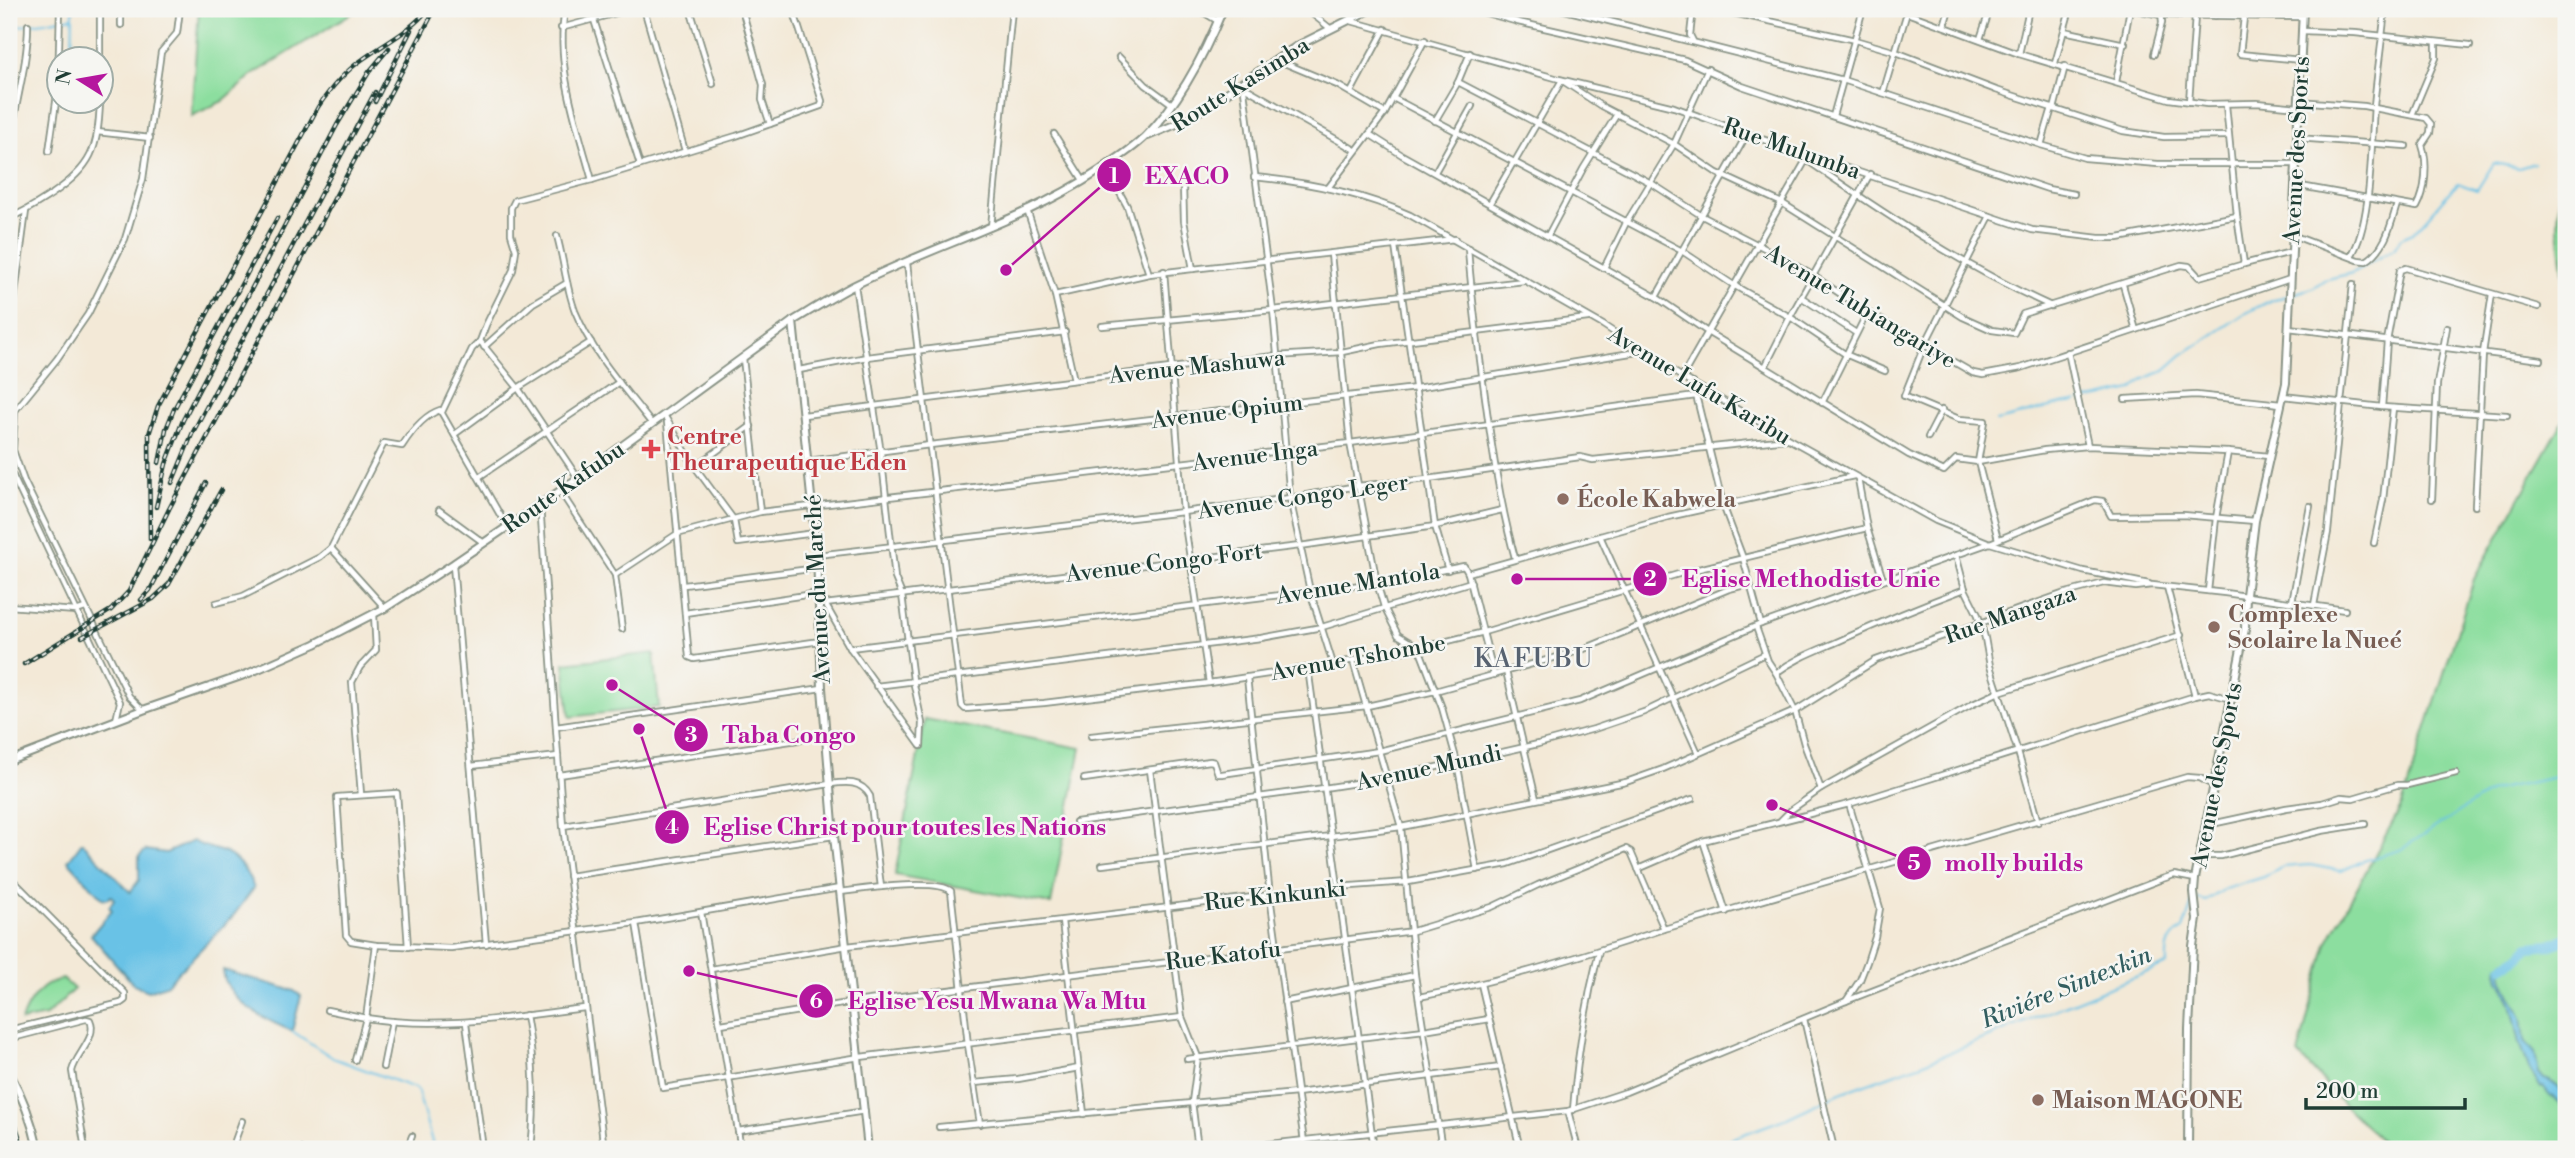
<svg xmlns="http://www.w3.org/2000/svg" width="2575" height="1158" font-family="'Libre Bodoni',serif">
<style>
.green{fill:#8cde9f;stroke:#568e6a;stroke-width:2}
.water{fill:#69c2e6;stroke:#44808d;stroke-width:2}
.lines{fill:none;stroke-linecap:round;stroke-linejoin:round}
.stream{stroke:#69c2e6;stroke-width:2}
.river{stroke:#69c2e6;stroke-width:10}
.street-casing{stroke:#899386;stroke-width:8}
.secondary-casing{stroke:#899386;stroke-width:10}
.street{stroke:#fff;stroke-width:4.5}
.secondary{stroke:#fff;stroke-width:6}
.rail-casing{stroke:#1f3d34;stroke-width:4.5}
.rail{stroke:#f6f6f2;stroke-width:2;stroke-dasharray:5;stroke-linecap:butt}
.health-dot{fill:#e0444e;stroke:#f6f6f2;stroke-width:2.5}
.education-dot{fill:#8d6e63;stroke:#f6f6f2;stroke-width:2.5}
.labels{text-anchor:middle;stroke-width:5;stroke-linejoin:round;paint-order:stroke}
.street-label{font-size:23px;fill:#1f3d34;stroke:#f6f6f2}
.health-label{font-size:23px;font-weight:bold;fill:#be3a42;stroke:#f6f6f2;text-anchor:start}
.education-label{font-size:23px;font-weight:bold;fill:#785e54;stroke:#f6f6f2;text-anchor:start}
.water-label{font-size:24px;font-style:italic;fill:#325e60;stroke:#f6f6f2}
.quarter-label{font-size:26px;letter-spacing:2px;fill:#576270;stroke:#f6f6f2}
.leader{fill:none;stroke:#b5179e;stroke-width:2.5}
.callout-dot{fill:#b5179e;stroke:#f6f6f2;stroke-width:2.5}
.mark-label{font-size:21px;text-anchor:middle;font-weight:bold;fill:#fff}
.callout-label{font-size:24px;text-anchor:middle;font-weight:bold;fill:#b5179e;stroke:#f6f6f2;stroke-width:5;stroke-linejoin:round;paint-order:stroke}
</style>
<rect width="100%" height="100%" fill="#f6f6f2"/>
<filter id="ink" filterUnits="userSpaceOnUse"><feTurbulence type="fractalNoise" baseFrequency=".0143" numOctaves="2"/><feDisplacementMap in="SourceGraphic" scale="14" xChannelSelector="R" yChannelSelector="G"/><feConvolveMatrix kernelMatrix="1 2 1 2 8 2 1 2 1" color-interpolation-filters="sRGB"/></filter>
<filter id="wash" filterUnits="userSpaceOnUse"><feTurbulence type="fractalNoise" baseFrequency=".00686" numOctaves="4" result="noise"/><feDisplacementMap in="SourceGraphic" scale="28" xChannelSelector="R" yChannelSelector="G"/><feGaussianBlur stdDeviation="1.57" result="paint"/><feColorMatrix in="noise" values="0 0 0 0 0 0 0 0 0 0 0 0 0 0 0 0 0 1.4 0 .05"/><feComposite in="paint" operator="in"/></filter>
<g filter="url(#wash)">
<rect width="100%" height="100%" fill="#f3e9d7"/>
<g class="green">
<polygon points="199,9 358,9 251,76 223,101 191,116"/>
<polygon points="2566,141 2566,293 2558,229 2560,174 2556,154"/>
<polygon points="2566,416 2566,1149 2390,1149 2349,1110 2298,1054 2327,943 2402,805 2474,579"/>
<polygon points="654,653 659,707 570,717 564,663"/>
<polygon points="925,719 1081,748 1051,904 895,875"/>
<path d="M63,979L74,989L46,1016L21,1021C27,1002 42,982 63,979Z"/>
</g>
<g class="water">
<path d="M193,841C203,847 209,847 220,851C237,856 248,873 254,888L233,916L166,985L148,991L134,985L91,935L112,910L109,907L114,899L111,896L107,899L102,898L68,861L82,842L130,892L139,880V856L146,850L166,853Z"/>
<polygon points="2507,960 2515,961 2517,963 2502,971 2504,981 2522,1017 2525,1041 2535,1053 2539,1073 2544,1079 2550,1081 2566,1095 2566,1112 2554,1097 2550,1096 2543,1087 2541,1088 2529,1068 2520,1043 2511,1003 2503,985 2499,980 2497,970 2499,965"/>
<path d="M223,970L294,991L301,996L292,1031C268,1021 224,1000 223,970Z"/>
</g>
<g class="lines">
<g class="stream">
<polyline points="9,28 73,17"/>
<polyline points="72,60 73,9"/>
<polyline points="2293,294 2314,287 2324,280 2352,273 2394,249 2401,238 2413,233 2427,218 2457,183 2477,190 2494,163 2519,168 2534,163"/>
<polyline points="2081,401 2132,390 2142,380 2165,370 2182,355 2244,314 2274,299 2288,296"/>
<path d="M1996,421C2023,416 2048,405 2076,402"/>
<polyline points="2198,899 2206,901 2225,889 2264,877 2283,867 2310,865 2341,871 2363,861 2400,850 2493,790 2566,775"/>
<polyline points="292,1031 333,1058 417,1089 434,1149"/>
<path d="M1691,1149L1722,1142L1787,1118L1840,1093L1927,1062L2167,964C2166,947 2169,937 2183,929L2193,901"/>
</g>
<g class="river">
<polyline points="2566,144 2561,167 2566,185"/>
<polyline points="2566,686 2562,695 2566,711"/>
<polyline points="2503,967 2520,957 2529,947 2550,945 2566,938"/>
</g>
</g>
</g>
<g filter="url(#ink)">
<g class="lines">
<defs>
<g id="street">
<path d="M565,9C555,66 577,125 592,180"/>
<polyline points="644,9 685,151"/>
<polyline points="690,9 713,84"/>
<polyline points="742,9 763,85 762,100 770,124"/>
<polyline points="1198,9 1218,21"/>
<polyline points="1306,9 1331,29"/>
<polyline points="1472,9 1518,22 1685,60 1742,86 2048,189 2074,194"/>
<polyline points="1561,9 1843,80 2041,145 2085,158 2158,164 2295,164"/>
<polyline points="1715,9 1855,40 1896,52 1996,90 2123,131 2164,137 2228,136"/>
<polyline points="2131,9 2161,15 2302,17"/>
<polyline points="1907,13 2019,54 2169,99 2207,104 2257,103 2298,107"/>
<polyline points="2215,16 2215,9"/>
<polyline points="2244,17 2240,54 2301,60"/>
<polyline points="594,20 640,165"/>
<polyline points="1351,21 1559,79 1674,107 1790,149 2032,230 2099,238 2118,238 2237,216"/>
<polyline points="121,25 121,9"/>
<polyline points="1944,26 1949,9"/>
<polyline points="561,28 631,9"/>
<polyline points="2064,31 2125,44"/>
<polyline points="2303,31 2355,33 2470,45"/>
<polyline points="1980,39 1990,9"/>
<polyline points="1693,41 1690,35 1693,9"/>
<polyline points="2019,54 2029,9"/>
<polyline points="2154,54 2162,23 2161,9"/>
<polyline points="1119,57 1146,85 1172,104"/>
<polyline points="100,60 100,9"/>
<polyline points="1277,60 1337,85 1385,113"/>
<polyline points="2055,63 2070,9"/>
<polyline points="1563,81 1601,106 1674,144 1717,173 1782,203 1963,317 1992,330 2014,333 2023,314 2181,265 2189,266 2199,277 2244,264"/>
<polyline points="1458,82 1651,183 1702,216 1770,251 1814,276 1867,312 1973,373 1983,375 2021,368 2290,279"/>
<polyline points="2116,82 2130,9"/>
<polyline points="1243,83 1273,310 1290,498 1310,591 1333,664"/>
<polyline points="1246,88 1355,150"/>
<polyline points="1351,92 1385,29"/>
<polyline points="1883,93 1908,9"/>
<polyline points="1393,98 1682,251 1735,286 1790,317 1845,354 1885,371"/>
<polyline points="2189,102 2195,16"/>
<polyline points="2226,105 2237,216 2244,264 2291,252"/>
<polyline points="2054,109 2065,66"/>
<polyline points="2412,115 2436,58 2436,42"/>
<polyline points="1833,116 1863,9"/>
<polyline points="1435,121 1458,82 1470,53"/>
<polyline points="97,132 150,138"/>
<polyline points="1054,134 1083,180"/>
<polyline points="1369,134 1402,155 1656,297 1709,333 1909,455 1944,471 1956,459 1978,462 2045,450 2088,446 2228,452 2269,456"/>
<polyline points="2297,138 2406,146"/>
<polyline points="2041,145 2052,108"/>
<polyline points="49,151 58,88 60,9"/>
<path d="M1795,152C1877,209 1960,265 2051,306"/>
<path d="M9,162C10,116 28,71 28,25"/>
<polyline points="1514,163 1562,80"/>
<polyline points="1105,166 1127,206 1149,274"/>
<polyline points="1435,172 1472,106"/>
<path d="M1254,177C1307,182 1361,193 1410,215L1603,325L1682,377L1787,438L1936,521L1990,543L2083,571L2149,584"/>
<path d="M2295,185L2417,207C2426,191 2428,162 2422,145L2430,133L2431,124L2426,118L2364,106L2298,101"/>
<polyline points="1183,186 1184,221 1193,269"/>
<polyline points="1328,188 1385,113 1425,40"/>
<polyline points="1490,203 1513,163"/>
<polyline points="1027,210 1055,295 1074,380"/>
<polyline points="1990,216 1924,346 1904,396 1959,419 1985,421 1978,462 1998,539"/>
<path d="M9,218C25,212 38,203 52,194C92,167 98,149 100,102"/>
<polyline points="991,227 1012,9"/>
<polyline points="1548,235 1583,169 1617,114"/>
<path d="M2292,235L2358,260L2366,261C2386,249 2391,224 2397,204"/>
<path d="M557,236C564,261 566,287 575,311C592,353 624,388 652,424"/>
<polyline points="1395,246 1435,526 1448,570"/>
<path d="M1468,248C1471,293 1477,337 1483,382C1491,442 1499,500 1515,558"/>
<polyline points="1331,254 1350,443 1377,583 1384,607 1398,635 1419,648 1442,708 1457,762 1477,870"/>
<path d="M2351,256C2372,224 2371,145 2374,106C2377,74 2382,41 2385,9"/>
<polyline points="907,263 962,706 965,709 1044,703 1209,683 1333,664 1419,648 1484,632 1682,573 1867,528"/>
<polyline points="1604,268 1626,223 1674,144 1708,69"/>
<polyline points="1164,271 1183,512 1209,683"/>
<polyline points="855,285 881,453 895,578 902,595 913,680 922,723 921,746"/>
<polyline points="2123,285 2136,330"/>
<polyline points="1055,295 1149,274 1455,239"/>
<polyline points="1656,297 1747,134"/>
<polyline points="1801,297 1856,333"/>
<polyline points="9,313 14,301 26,211"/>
<polyline points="1102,326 1273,310 1524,281"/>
<polyline points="2289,328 2541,360"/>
<polyline points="480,341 518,388 578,478"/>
<polyline points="484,347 533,303 567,283"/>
<polyline points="2068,352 2088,446"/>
<polyline points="743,358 760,512"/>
<polyline points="1765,367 1790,317 1870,174"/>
<polyline points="799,370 867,357 1065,332"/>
<polyline points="1682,377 1806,160"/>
<polyline points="1693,383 1723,505 1743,558 1761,624"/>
<polyline points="2283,396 2382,407 2507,415"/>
<polyline points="2125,399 2196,395 2281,404"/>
<polyline points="1822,403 1867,313"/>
<polyline points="2382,407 2387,341 2400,270 2406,268 2538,307"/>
<polyline points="15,411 13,450 24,481 129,696 143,710"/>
<polyline points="442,412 472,349 480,341 486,325 513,270 516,250 511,234 511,208 515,200 592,180 736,136 821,106 822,101 793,9"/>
<polyline points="664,415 695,467 734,520 738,543 815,533"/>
<polyline points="804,415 1170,368 1275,356 1342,352 1380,344 1588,318"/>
<polyline points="9,418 57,359 88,314 125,239 143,179 161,52 177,33 180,9"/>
<polyline points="667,422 689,657 694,659 820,641"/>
<polyline points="455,434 518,388 591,342"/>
<polyline points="1928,437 1942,410"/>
<polyline points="808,461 930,445 1416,388 1643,351"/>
<polyline points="695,467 751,426"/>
<polyline points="9,468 120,702 116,720"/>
<polyline points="479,477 619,382"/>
<polyline points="1858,479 1867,528 1883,580"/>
<polyline points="560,491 615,575 622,629"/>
<polyline points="2432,499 2437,384 2447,327"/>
<polyline points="540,505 563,826 604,1149"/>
<polyline points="2475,506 2483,353 2492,294"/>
<polyline points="439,510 484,543"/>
<polyline points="1600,536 1698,753"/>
<polyline points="2374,543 2383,500 2393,408"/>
<polyline points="331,548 385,608"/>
<polyline points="817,555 1183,512 1290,498 1357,486 1428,479 1580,457 1593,460 1787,439"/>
<polyline points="1956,555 1965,589 1978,615 1985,638 1990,666 2018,752 2038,822"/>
<polyline points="453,565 486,944"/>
<polyline points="1468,573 1494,675"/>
<polyline points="615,575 677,534 760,512 1350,443 1696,396"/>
<polyline points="684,585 818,568"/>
<polyline points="2167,587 2195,696"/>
<polyline points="2208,591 2216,518 2228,452"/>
<polyline points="2292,602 2310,506"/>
<path d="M216,603L243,596L320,557L331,548L384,443L402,446C411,432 424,415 440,410L507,527"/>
<polyline points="825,604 1300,546 1435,526 1502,510"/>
<polyline points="2314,605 2328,532 2353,284"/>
<polyline points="9,606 76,611 85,608"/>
<polyline points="685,613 819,593 850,648 920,745"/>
<polyline points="1756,627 1768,661 1776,673 1795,711 1804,744 1821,789"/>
<polyline points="850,648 1377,583 1464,566 1468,573 1668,517 1854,476"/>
<polyline points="1353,661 1401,827 1415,975 1442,1149"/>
<polyline points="1308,668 1374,1149"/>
<polyline points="1506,671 1536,799"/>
<path d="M1776,673C1796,658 1816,651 1839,641C1881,622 1922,605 1965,589"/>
<polyline points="1247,677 1270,896 1305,1149"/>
<polyline points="876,686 1261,638 1322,627 1471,582"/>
<polyline points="556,727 822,688"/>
<polyline points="1091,736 1367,706 1435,691 1579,651 1729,589 1749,584"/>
<polyline points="471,766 558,756"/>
<polyline points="1150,770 1182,1017 1198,1057 1192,1102 1198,1149"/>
<polyline points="559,775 825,736"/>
<polyline points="1084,779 1210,761 1214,762 1218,774 1222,774 1379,751 1580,701 1761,624 1990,543 2095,500 2103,501 2111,516 2183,515 2255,521"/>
<polyline points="361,794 352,682 360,667 376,650 374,614"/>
<polyline points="1781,820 1791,810 1821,789 1973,704 1999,692 2181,635"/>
<polyline points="1076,822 1324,788 1388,778 1538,744 1594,729 1644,712 1765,654"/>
<polyline points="2207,825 2286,808 2322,803 2341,797 2353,798 2397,785 2407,785 2456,773"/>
<path d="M563,826L830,784C846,782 861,780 870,796L881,887"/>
<polyline points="1703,841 1726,912"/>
<polyline points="2201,856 2221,856 2321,831 2365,824"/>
<polyline points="1102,865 1401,827 1626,782 1663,769 1795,711 1876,660 2062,594 2104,583 2136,587 2152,585 2225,593 2345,610"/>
<polyline points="1638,869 1703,841 1849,804 2195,696 2209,693 2231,699"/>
<polyline points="9,876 125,993 125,1000 121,1003 9,1030"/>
<polyline points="569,876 834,836"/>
<path d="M841,892C862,889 937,878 951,891L968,1045L980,1124"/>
<polyline points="701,912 741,1149"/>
<polyline points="1062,921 1084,1114"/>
<polyline points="636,923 663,1088 860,1057 1182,1017"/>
<path d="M376,945L366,1018C442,1030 510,1017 585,1008"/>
<polyline points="408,947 397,793 337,797 346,935 351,941 376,945 451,948 636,923 840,888"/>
<polyline points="711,969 847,946 955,933 1337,887 1408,882 1508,864 1692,799"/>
<polyline points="1481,984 1520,1149"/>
<path d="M1419,997C1502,981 1584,956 1664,929L2187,777L2200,778L2214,786"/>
<polyline points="1846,1001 1860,980 1867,962 1875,937 1880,908 1849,804"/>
<polyline points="1284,1002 1415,975"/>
<polyline points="327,1010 366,1018 355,1060"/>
<path d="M526,1015C534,1059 536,1105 531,1149"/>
<polyline points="1804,1019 1834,1149"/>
<polyline points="466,1023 483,1149"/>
<polyline points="721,1024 854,1002 1413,931 1492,907 1538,885 1626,849 1631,852 1664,929"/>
<path d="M9,1039L86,1019L90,1020C98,1037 76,1054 72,1071L85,1149"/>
<polyline points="1187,1059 1424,1030 1489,1019"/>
<polyline points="383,1067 392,1021"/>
<polyline points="974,1083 1018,1079 1079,1068"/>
<path d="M1573,1110C1577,1056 1586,1003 1599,951"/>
<polyline points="1568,1111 1578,1149"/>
<polyline points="939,1127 1297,1093 1501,1067"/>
<polyline points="738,1131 865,1111"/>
<polyline points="232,1149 242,1121"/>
<polyline points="297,1149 300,1149"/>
<polyline points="407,1149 412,1136"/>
<polyline points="1223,1149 1568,1111 1626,1092 1846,1001 2162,879 2174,875 2195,879"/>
</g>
<g id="secondary">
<polyline points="1148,136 1186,120 1297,46 1371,9"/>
<polyline points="793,321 817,555 822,688 834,836 868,1149"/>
<path d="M9,761L143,710L247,674L315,644L385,608L453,564L560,491L793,321C813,309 832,297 853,286C934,245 1022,222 1099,171C1114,160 1132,150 1146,136C1180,102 1205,53 1223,9"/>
<path d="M9,1072C23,1097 32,1121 38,1149"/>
<polyline points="2188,1149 2189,1029 2193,946 2197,919 2194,892 2195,879 2245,629 2246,595 2255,521 2286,383 2303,9"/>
</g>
</defs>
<use href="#street" class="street-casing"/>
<use href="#secondary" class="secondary-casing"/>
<use href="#street" class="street"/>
<use href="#secondary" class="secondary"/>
<defs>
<g id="rail">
<polyline points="375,102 411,30"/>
<polyline points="159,463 166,429 174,409 277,218"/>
<polyline points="172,483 193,432 375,92"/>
<polyline points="156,507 166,464 183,420 337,125 369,72 389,48"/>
<path d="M150,539L149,434L158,406L318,107C330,89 344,72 363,59C385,43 411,31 428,9"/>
<polyline points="141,600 150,590 206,483"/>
<polyline points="82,637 153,599 169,584 221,490"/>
<polyline points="24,664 111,610 129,591 169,509 435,9"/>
<polyline points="9,1104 23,1149"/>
</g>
</defs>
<use href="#rail" class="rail-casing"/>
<use href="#rail" class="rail"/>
</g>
</g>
<path class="health-dot" d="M647.5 438.5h7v7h7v7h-7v7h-7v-7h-7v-7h7z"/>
<g class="education-dot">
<circle cx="1563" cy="499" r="7"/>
<circle cx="2214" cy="627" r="7"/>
<circle cx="2038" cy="1100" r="7"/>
</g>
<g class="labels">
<g class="street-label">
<text transform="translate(1240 84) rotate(-32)" y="8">Route Kasimba</text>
<text transform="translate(1792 148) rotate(19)" y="8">Rue Mulumba</text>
<text transform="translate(2296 150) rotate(-87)" y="8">Avenue des Sports</text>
<text transform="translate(1861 306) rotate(31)" y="8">Avenue Tubiangariye</text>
<text transform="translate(1197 366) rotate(-6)" y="8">Avenue Mashuwa</text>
<text transform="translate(1700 385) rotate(31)" y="8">Avenue Lufu Karibu</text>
<text transform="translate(1227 411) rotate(-7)" y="8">Avenue Opium</text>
<text transform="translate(1255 455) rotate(-7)" y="8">Avenue Inga</text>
<text transform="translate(563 487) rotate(-35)" y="8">Route Kafubu</text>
<text transform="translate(1303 496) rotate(-8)" y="8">Avenue Congo Leger</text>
<text transform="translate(1164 562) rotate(-7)" y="8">Avenue Congo Fort</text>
<text transform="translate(1358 583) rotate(-9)" y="8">Avenue Mantola</text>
<text transform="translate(817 589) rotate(-93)" y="8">Avenue du Marché</text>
<text transform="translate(2010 614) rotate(-19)" y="8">Rue Mangaza</text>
<text transform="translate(1358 657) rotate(-10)" y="8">Avenue Tshombe</text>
<text transform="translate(1429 767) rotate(-12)" y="8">Avenue Mundi</text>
<text transform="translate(2216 775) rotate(-79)" y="8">Avenue des Sports</text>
<text transform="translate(1275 895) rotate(-6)" y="8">Rue Kinkunki</text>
<text transform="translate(1223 955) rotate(-7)" y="8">Rue Katofu</text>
</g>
<g class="health-label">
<text x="667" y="444">Centre<tspan x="667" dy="26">Theurapeutique Eden</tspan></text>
</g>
<g class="education-label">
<text x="1577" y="507">École Kabwela</text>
<text x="2228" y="622">Complexe<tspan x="2228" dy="26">Scolaire la Nueé</tspan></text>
<text x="2052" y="1108">Maison MAGONE</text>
</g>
<g class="water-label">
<text transform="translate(2066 987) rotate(-22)" y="8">Riviére Sintexkin</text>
</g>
<g class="quarter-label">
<text x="1534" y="667">KAFUBU</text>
</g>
</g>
<path class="leader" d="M1006 270L1114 175M1517 579L1650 579M612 685L691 735M639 729L672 827M1772 805L1914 863M689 971L816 1001"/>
<g class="callout-dot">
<circle cx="1006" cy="270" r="7"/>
<circle cx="1517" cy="579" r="7"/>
<circle cx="612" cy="685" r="7"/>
<circle cx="639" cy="729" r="7"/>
<circle cx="1772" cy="805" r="7"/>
<circle cx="689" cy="971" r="7"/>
<circle cx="1114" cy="175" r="18"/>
<circle cx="1650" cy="579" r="18"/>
<circle cx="691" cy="735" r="18"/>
<circle cx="672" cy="827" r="18"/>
<circle cx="1914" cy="863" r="18"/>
<circle cx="816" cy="1001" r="18"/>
</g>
<g class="mark-label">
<text x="1114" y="183">1</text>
<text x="1650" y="586">2</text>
<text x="691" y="742">3</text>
<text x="672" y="834">4</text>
<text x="1914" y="870">5</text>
<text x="816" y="1008">6</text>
</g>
<g class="callout-label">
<text x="1187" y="184">EXACO</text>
<text x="1811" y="587">Eglise Methodiste Unie</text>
<text x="789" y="743">Taba Congo</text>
<text x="905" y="835">Eglise Christ pour toutes les Nations</text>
<text x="2014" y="871">molly builds</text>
<text x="997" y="1009">Eglise Yesu Mwana Wa Mtu</text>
</g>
<rect width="2575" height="1158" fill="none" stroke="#f6f6f2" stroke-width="35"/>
<g transform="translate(80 80) rotate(281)"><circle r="33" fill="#f6f6f2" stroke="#a0aca6" stroke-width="2"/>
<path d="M0-5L12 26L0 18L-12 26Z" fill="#b5179e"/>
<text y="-10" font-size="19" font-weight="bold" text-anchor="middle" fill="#1f3d34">N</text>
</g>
<path d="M2306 1098v10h159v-10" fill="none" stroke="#1f3d34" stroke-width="3.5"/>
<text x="2316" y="1098" font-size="21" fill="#1f3d34" stroke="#f6f6f2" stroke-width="5" paint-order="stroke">200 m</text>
</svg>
